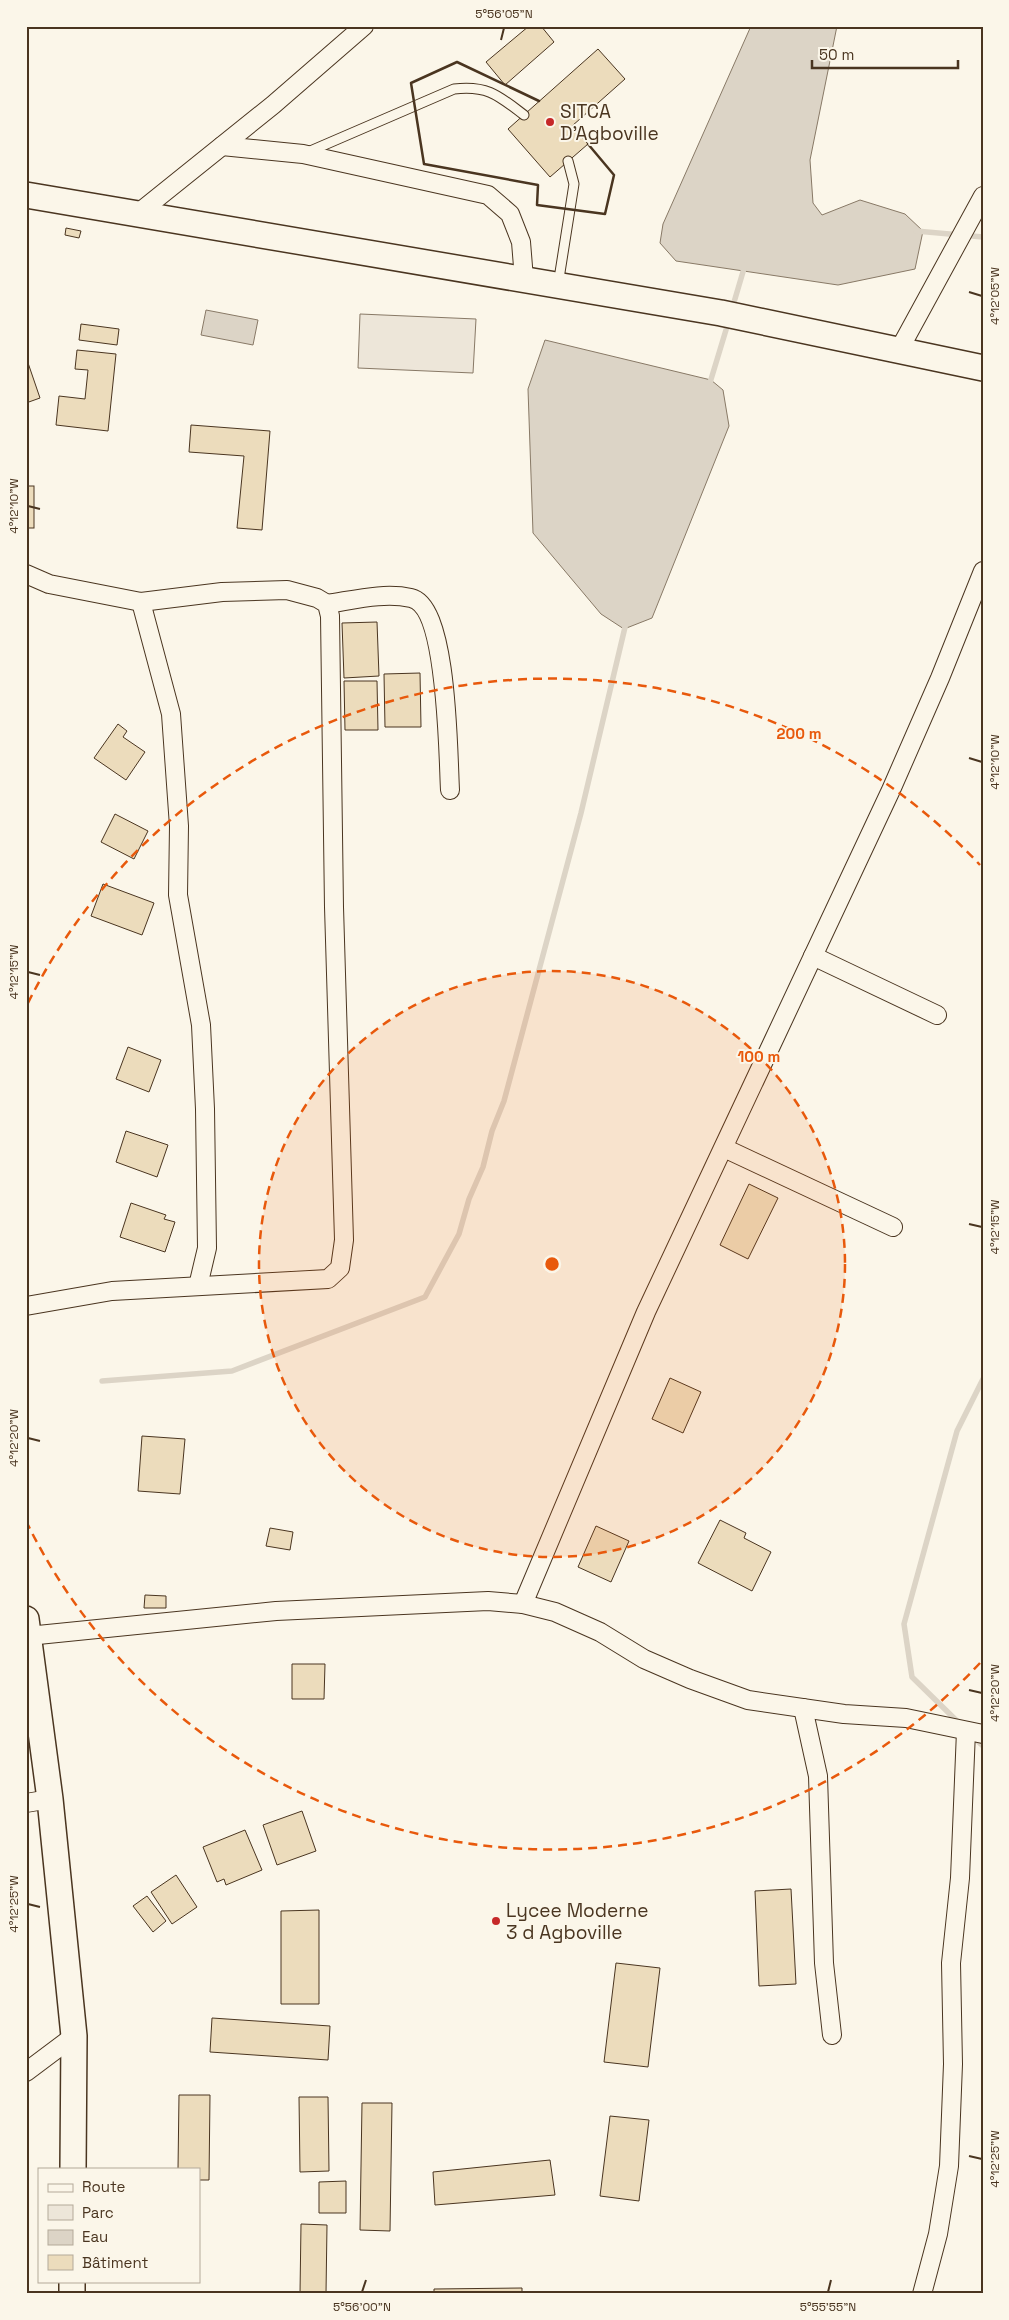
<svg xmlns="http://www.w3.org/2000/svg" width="1009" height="2320" font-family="'Space Grotesk',sans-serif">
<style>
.green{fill:#ede6d9;stroke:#887966}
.water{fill:#dcd4c6;stroke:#887966}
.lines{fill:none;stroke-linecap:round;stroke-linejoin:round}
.stream{stroke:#dcd4c6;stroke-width:5.5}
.building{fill:#ecdcbc;stroke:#4a3520}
.lane-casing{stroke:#4a3520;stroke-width:11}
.street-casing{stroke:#4a3520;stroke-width:20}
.secondary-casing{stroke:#4a3520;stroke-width:28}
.lane{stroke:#fbf6e9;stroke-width:9}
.street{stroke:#fbf6e9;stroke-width:18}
.secondary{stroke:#fbf6e9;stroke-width:25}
.wall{stroke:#4a3520;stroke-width:2.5}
.ticks{fill:none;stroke:#4a3520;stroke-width:2}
.ring{fill:none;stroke:#e8590c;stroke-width:2.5;stroke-dasharray:9 6}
.poi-dot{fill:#c62828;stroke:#fbf6e9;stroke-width:2}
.labels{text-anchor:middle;stroke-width:4;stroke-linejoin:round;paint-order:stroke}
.poi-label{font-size:19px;fill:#4a3520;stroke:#fbf6e9;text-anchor:start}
.centre{fill:#e8590c;stroke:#fbf6e9;stroke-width:2.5}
.ring-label{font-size:15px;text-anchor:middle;font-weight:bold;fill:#e8590c;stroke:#fbf6e9;stroke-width:4;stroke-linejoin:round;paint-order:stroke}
.neatline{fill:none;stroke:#4a3520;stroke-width:2}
.ticks-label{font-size:12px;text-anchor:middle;fill:#4a3520}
</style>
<rect width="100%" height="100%" fill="#fbf6e9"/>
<polygon class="green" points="360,314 476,319 473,373 358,368"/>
<g class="water">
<polygon points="751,26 837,26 810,160 813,203 822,215 860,200 905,214 923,231 915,269 838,285 676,261 660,243 663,224"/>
<polygon points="206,310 258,320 253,345 201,335"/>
<polygon points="545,340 711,380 723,390 729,426 652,618 624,629 601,614 533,533 528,389"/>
</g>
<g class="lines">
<g class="stream">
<polyline points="916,231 983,237"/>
<polyline points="732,309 745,265"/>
<polyline points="709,386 729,320"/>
<polyline points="102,1381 232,1371 425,1297 459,1234 469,1199 483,1167 492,1131 504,1101 581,813 626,623"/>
<polyline points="959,1723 912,1677 904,1624 957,1431 983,1379"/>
<polyline points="973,1737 983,1746"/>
</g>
</g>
<g class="building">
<polygon points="529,26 541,26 554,42 505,85 486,62"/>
<polygon points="598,49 625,79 572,126 588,144 550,177 508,129"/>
<polygon points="66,228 81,231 79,238 65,235"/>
<polygon points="81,324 119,329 117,345 79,340"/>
<polygon points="77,350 116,354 108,431 56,425 59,396 85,399 88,370 75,369"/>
<polygon points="26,357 40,398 26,403"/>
<polygon points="191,425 270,431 262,530 237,528 244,456 189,452"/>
<rect x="26" y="486" width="8" height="42"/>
<polygon points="377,622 379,676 344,678 342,623"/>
<polygon points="420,673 421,727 385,727 384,674"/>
<polygon points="344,681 377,681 378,730 345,730"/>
<polygon points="118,724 127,731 123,737 145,752 126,780 94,758"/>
<polygon points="115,814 148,831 134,859 101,842"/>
<polygon points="103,884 154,903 142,935 91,916"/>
<polygon points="128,1047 161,1060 149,1092 116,1079"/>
<polygon points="126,1131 168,1145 157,1177 116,1162"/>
<polygon points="749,1184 778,1198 748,1259 720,1245"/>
<polygon points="131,1203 166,1215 164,1219 175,1222 165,1252 120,1237"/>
<polygon points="670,1378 701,1392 683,1433 652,1419"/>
<polygon points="142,1436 185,1439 180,1494 138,1491"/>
<polygon points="720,1520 746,1533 744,1538 771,1552 752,1591 698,1563"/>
<polygon points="596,1526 629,1541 611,1582 578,1567"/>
<polygon points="270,1528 293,1532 290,1550 266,1546"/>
<polygon points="145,1595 166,1596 166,1608 144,1608"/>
<polygon points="292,1664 325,1664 324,1699 292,1699"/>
<polygon points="302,1811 316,1851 277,1865 263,1825"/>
<polygon points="245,1830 262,1870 226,1885 224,1879 217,1882 203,1847"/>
<polygon points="176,1875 197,1907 172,1924 151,1892"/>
<polygon points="791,1889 796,1984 759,1986 755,1891"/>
<polygon points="147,1896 166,1921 153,1932 133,1906"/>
<polygon points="319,1910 319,2004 281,2004 281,1911"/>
<polygon points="616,1963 660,1968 648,2067 604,2062"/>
<polygon points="212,2018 330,2026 328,2060 210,2052"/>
<polygon points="179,2095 210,2095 209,2180 199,2180 199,2169 178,2169"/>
<polygon points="299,2097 328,2097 329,2171 300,2172"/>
<polygon points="362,2103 392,2103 390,2231 360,2230"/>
<polygon points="610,2116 649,2120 639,2201 600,2196"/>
<polygon points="550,2160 555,2195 435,2205 433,2172"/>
<polygon points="346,2181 346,2213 319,2213 319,2182"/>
<polygon points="301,2224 327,2225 326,2294 300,2294"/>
<polygon points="522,2288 522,2294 434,2294 434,2289"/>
</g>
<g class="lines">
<defs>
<g id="lane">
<path d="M308,152L454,89C488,85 499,96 524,115"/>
<polyline points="558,285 574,184 568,161"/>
</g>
<g id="street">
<polyline points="222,146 303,154 488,195 510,214 521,242 524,279"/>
<polyline points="136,215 273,105 364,26"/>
<polyline points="899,350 983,196"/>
<polyline points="26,574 49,584 141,602 222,592 287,590 317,598 327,604 330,616 334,907 344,1240 340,1268 328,1279 112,1291 26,1306"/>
<polyline points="141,602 171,714 179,826 178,895 201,1025 205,1109 207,1248 198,1286"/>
<path d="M327,604C354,600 384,592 411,598C448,606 448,755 450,790"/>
<polyline points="813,956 937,1015"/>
<polyline points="724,1148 893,1227"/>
<polyline points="523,1604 646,1312 891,790 940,678 983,571"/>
<polyline points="28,1636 276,1611 488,1601 523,1604 555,1612 600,1632 644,1659 690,1679 748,1700 844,1714 906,1718 983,1734"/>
<polyline points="803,1708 818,1776 824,1963 832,2035"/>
<polyline points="26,1803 50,1799"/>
<polyline points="26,2072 74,2036"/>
<polyline points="922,2294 938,2234 949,2166 953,2064 951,1963 960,1878 966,1731"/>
</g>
<g id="secondary">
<polyline points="26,195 721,313 983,368"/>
<polyline points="26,1619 50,1799 74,2036 73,2169"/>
<polyline points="72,2294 72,2281"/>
</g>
</defs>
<use href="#lane" class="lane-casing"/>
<use href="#street" class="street-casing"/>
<use href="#secondary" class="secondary-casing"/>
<use href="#lane" class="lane"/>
<use href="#street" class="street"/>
<use href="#secondary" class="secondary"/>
<polyline class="wall" points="539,101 457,62 411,83 424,164 538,185 537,205 605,214 614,175 588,144"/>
</g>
<path class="ticks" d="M501,40L504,28M969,292L982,296M28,506L40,509M969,758L982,762M28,972L40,975M969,1224L982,1227M28,1438L40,1441M969,1690L982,1693M28,1904L40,1907M969,2156L982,2159M362,2292L366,2280M828,2292L831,2280"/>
<circle cx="552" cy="1264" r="293" fill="#e8590c" fill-opacity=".12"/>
<g class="ring">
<circle cx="552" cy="1264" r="293"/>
<path d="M980 1663A585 585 0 0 1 28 1525M28 1003A585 585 0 0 1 980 865"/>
</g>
<g class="poi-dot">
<circle cx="550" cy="122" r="5"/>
<circle cx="496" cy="1921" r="5"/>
</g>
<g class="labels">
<g class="poi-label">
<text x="560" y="118">SITCA<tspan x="560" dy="22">D'Agboville</tspan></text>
<text x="506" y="1917">Lycee Moderne<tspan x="506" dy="22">3 d Agboville</tspan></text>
</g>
</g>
<circle cx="552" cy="1264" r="8" class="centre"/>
<g class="ring-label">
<text x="799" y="739">200 m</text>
<text x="759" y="1062">100 m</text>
</g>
<rect width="1009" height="2320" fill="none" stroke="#fbf6e9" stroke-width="55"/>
<rect x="38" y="2168" width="162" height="115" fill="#fbf6e9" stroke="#b4a999"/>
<rect x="48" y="2184" width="25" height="8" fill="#fbf6e9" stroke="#b4a999"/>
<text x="82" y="2192" font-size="15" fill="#4a3520">Route</text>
<rect x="48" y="2205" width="25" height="15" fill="#ede6d9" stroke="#b4a999"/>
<text x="82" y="2218" font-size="15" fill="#4a3520">Parc</text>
<rect x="48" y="2230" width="25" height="15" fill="#dcd4c6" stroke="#b4a999"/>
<text x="82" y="2242" font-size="15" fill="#4a3520">Eau</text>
<rect x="48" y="2255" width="25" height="15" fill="#ecdcbc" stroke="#b4a999"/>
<text x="82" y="2268" font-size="15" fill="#4a3520">Bâtiment</text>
<path d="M812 60v8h146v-8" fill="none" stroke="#4a3520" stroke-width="2.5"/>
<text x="819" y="60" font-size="15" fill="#4a3520" stroke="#fbf6e9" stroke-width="4" paint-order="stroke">50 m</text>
<rect x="28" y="28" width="954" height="2264" class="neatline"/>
<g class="ticks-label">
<text x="504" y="18">5°56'05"N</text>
<text transform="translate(995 296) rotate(-90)" y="4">4°12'05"W</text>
<text transform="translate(14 506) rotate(-90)" y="4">4°12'10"W</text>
<text transform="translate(995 762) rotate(-90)" y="4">4°12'10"W</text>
<text transform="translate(14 972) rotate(-90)" y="4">4°12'15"W</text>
<text transform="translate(995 1227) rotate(-90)" y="4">4°12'15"W</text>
<text transform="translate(14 1438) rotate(-90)" y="4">4°12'20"W</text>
<text transform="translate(995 1693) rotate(-90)" y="4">4°12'20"W</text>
<text transform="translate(14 1904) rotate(-90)" y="4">4°12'25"W</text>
<text transform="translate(995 2159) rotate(-90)" y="4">4°12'25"W</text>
<text x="362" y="2311">5°56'00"N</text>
<text x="828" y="2311">5°55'55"N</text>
</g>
</svg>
